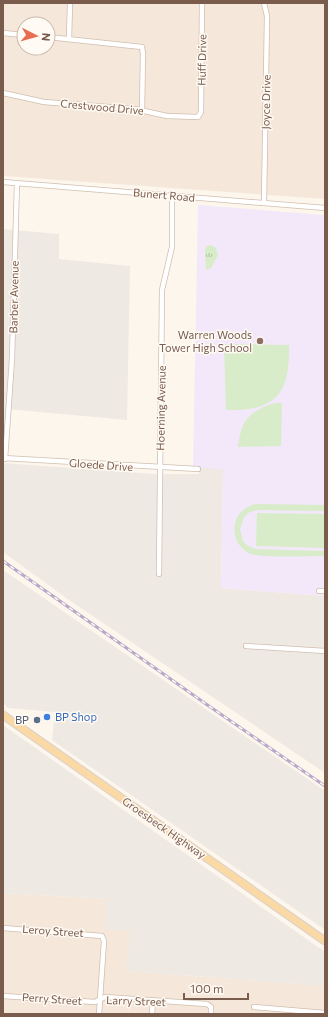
<svg xmlns="http://www.w3.org/2000/svg" width="328" height="1017" font-family="Commissioner,sans-serif">
<style>
.residential{fill:#f5e8da;fill-rule:evenodd}
.industrial{fill:#efe9e4}
.education{fill:#f3e8fa}
.grass{fill:url(#grass-tufts)}
.pitch{fill:#d8ecc9}
.lines{fill:none;stroke-linecap:round;stroke-linejoin:round}
.street-casing{stroke:#d1beb0;stroke-width:6}
.primary-casing{stroke:#dad1cd;stroke-width:9}
.street{stroke:#fff;stroke-width:4.5}
.primary{stroke:#fbd9a5;stroke-width:7}
.rail-casing{stroke:#b9a8c9;stroke-width:3}
.rail{stroke:#fffaf3;stroke-width:1.5;stroke-dasharray:4.5;stroke-linecap:butt}
.education-dot{fill:#8d6e63;stroke:#fffaf3;stroke-width:1.5}
.shop-dot{fill:#3f7fe0;stroke:#fffaf3;stroke-width:1.5}
.service-dot{fill:#5c6f8a;stroke:#fffaf3;stroke-width:1.5}
.labels{text-anchor:middle;stroke-width:3;stroke-linejoin:round;paint-order:stroke}
.street-label{font-size:11px;fill:#7a5c4d;stroke:#fffaf3}
.education-label{font-size:11px;fill:#785e54;stroke:#fffaf3;text-anchor:end}
.shop-label{font-size:11px;fill:#366cbe;stroke:#fffaf3;text-anchor:start}
.service-label{font-size:11px;fill:#4e5e75;stroke:#fffaf3;text-anchor:end}
</style>
<defs>
<pattern id="grass-tufts" width="24" height="20" patternUnits="userSpaceOnUse"><rect width="24" height="20" fill="#d8ecc9"/><path d="M3 7l-1-3M5 7V3M7 7l1-3M15 17l-1-3M17 17v-4M19 17l1-3" fill="none" stroke="#b4c2a5"/></pattern>
</defs>
<rect width="100%" height="100%" fill="#fdf6ec"/>
<g class="residential">
<path d="M3,3H325V199L3,176ZM24,24H48V48H24Z"/>
<polygon points="3,893 108,899 130,931 127,971 325,986 325,1014 3,1014"/>
</g>
<g class="industrial">
<polygon points="3,229 59,234 59,259 130,266 127,420 7,409 3,454"/>
<polygon points="3,463 155,474 199,474 200,467 223,468 221,588 325,596 325,773 69,600 3,552"/>
<polygon points="3,570 325,791 325,930 52,740 55,712 8,708 3,703"/>
<polygon points="3,725 325,952 324,986 126,971 130,931 105,929 108,899 3,893"/>
</g>
<polygon class="education" points="198,205 325,215 325,596 221,588 223,469 193,467"/>
<polygon class="grass" points="211,245 216,248 218,255 211,268 206,270 205,249 207,246"/>
<g class="pitch">
<path d="M224,344L289,345C290,394 276,411 226,410Z"/>
<path d="M275,403H282L281,446L238,447C241,420 249,411 275,403Z"/>
<path d="M256,504L325,505V511L257,510L248,513L244,517L240,529L243,541L248,546L256,549L325,551V556C309,556 264,558 251,554C239,549 232,536 235,524C237,513 246,506 256,504Z"/>
<polygon points="257,513 325,514 325,548 256,546"/>
</g>
<g class="lines">
<defs>
<g id="street">
<polyline points="264,3 267,16 264,203"/>
<polyline points="3,33 24,35"/>
<polyline points="48,37 142,47 143,54 142,110"/>
<polyline points="69,39 70,3"/>
<polyline points="3,93 44,102 135,109 167,116 198,117 201,112 202,3"/>
<polyline points="3,182 325,208"/>
<polyline points="3,458 198,469"/>
<polyline points="5,459 12,359 17,183"/>
<polyline points="159,574 162,290 172,247 172,196"/>
<polyline points="319,591 325,591"/>
<polyline points="246,646 325,651"/>
<polyline points="3,928 102,936 104,941 99,1014"/>
<polyline points="3,996 95,1002 105,997 207,1004 211,1007 211,1014"/>
<polyline points="254,1007 325,1013"/>
<polyline points="152,1014 153,1001"/>
</g>
<polyline id="primary" points="3,715 325,941"/>
</defs>
<use href="#street" class="street-casing"/>
<use href="#primary" class="primary-casing"/>
<use href="#street" class="street"/>
<use href="#primary" class="primary"/>
<defs>
<polyline id="rail" points="3,561 206,704 325,786"/>
</defs>
<use href="#rail" class="rail-casing"/>
<use href="#rail" class="rail"/>
</g>
<circle class="education-dot" cx="260" cy="341" r="4"/>
<circle class="shop-dot" cx="47" cy="717" r="4"/>
<circle class="service-dot" cx="37" cy="720" r="4"/>
<g class="labels">
<g class="street-label">
<text transform="translate(202 60) rotate(-89)" y="4">Huff Drive</text>
<text transform="translate(266 102) rotate(-89)" y="4">Joyce Drive</text>
<text transform="translate(102 107) rotate(5)" y="4">Crestwood Drive</text>
<text transform="translate(164 195) rotate(5)" y="4">Bunert Road</text>
<text transform="translate(14 297) rotate(-89)" y="4">Barber Avenue</text>
<text transform="translate(161 408) rotate(-89)" y="4">Hoerning Avenue</text>
<text transform="translate(101 465) rotate(4)" y="4">Gloede Drive</text>
<text transform="translate(164 828) rotate(35)" y="4">Groesbeck Highway</text>
<text transform="translate(53 931) rotate(4)" y="4">Leroy Street</text>
<text transform="translate(52 999) rotate(4)" y="4">Perry Street</text>
<text transform="translate(136 1001) rotate(2)" y="4">Larry Street</text>
</g>
<g class="education-label">
<text x="252" y="339">Warren Woods<tspan x="252" dy="13">Tower High School</tspan></text>
</g>
<g class="shop-label">
<text x="55" y="721">BP Shop</text>
</g>
<g class="service-label">
<text x="29" y="724">BP</text>
</g>
</g>
<rect width="328" height="1017" fill="none" stroke="#7a5c4d" stroke-width="8"/>
<g transform="translate(36 36) rotate(96)"><circle r="19" fill="#fffaf3" stroke="#cabbb1"/>
<path d="M0-3L7 15L0 10L-7 15Z" fill="#e76f51"/>
<text y="-6" font-size="11" font-weight="bold" text-anchor="middle" fill="#7a5c4d">N</text>
</g>
<path d="M184 993v6h64v-6" fill="none" stroke="#7a5c4d" stroke-width="2"/>
<text x="190" y="993" font-size="12" fill="#7a5c4d" stroke="#fffaf3" stroke-width="3" paint-order="stroke">100 m</text>
</svg>
